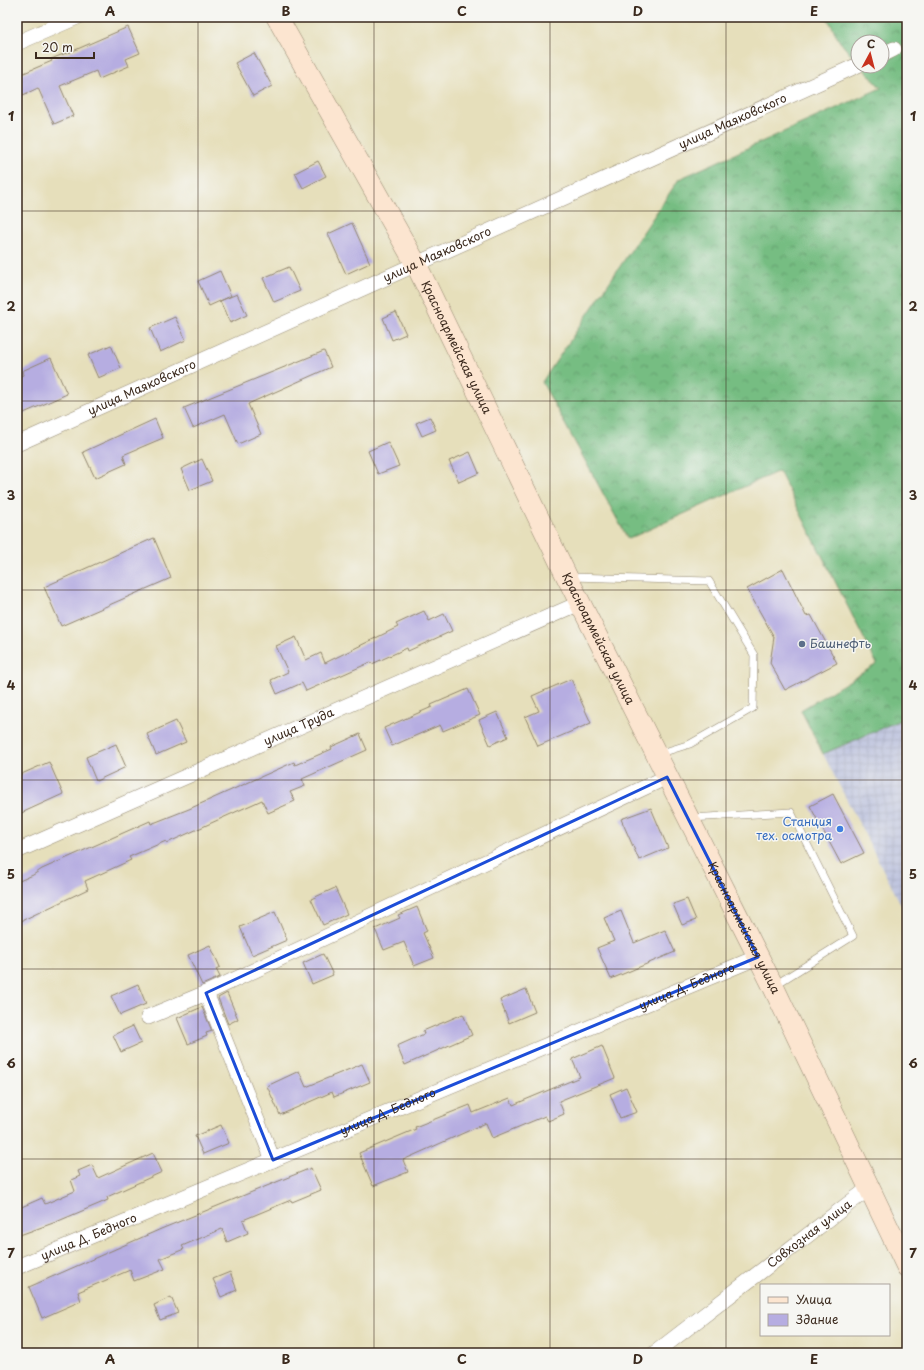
<svg xmlns="http://www.w3.org/2000/svg" width="924" height="1370" font-family="'Playpen Sans',sans-serif">
<style>
.industrial{fill:url(#industrial-grid)}
.forest{fill:url(#forest-crowns);stroke:#587450}
.building{fill:#b6ade1}
.lines{fill:none;stroke-linecap:round;stroke-linejoin:round}
.lane-casing{stroke:#90846c;stroke-width:8}
.street-casing{stroke:#90846c;stroke-width:16}
.secondary-casing{stroke:#90846c;stroke-width:22}
.lane{stroke:#fff;stroke-width:7}
.street{stroke:#fff;stroke-width:15}
.secondary{stroke:#fce5d0;stroke-width:21}
.marked{fill:none;stroke:#1d4ed8;stroke-width:3;stroke-linejoin:round}
.grid{fill:none;stroke:#3b2a1e;stroke-width:1;stroke-opacity:0.55}
.service-dot{fill:#5c6f8a;stroke:#f6f6f2;stroke-width:1.5}
.shop-dot{fill:#3f7fe0;stroke:#f6f6f2;stroke-width:1.5}
.labels{text-anchor:middle;stroke-width:3;stroke-linejoin:round;paint-order:stroke}
.street-label{font-size:12px;fill:#3b2a1e;stroke:#f6f6f2}
.service-label{font-size:12px;fill:#4e5e75;stroke:#f6f6f2;text-anchor:start}
.shop-label{font-size:12px;fill:#366cbe;stroke:#f6f6f2;text-anchor:end}
.neatline{fill:none;stroke:#3b2a1e;stroke-width:1.5}
.grid-label{font-size:13px;text-anchor:middle;font-weight:bold;fill:#3b2a1e}
</style>
<defs>
<pattern id="industrial-grid" width="8" height="8" patternUnits="userSpaceOnUse"><rect width="8" height="8" fill="#bdc3de"/><path d="M0 4h8M4 0v8" fill="none" stroke="#a3a8be"/></pattern>
<pattern id="forest-crowns" width="20" height="18" patternUnits="userSpaceOnUse"><rect width="20" height="18" fill="#76bd82"/><path d="M2 6a3 3 0 1 1 6 0M12 15a3 3 0 1 1 6 0" fill="none" stroke="#629a6a"/></pattern>
</defs>
<rect width="100%" height="100%" fill="#f6f6f2"/>
<filter id="ink" filterUnits="userSpaceOnUse"><feTurbulence type="fractalNoise" baseFrequency=".025" numOctaves="2"/><feDisplacementMap in="SourceGraphic" scale="8" xChannelSelector="R" yChannelSelector="G"/><feConvolveMatrix kernelMatrix="1 2 1 2 8 2 1 2 1" color-interpolation-filters="sRGB"/></filter>
<filter id="wash" filterUnits="userSpaceOnUse"><feTurbulence type="fractalNoise" baseFrequency=".012" numOctaves="4" result="noise"/><feDisplacementMap in="SourceGraphic" scale="16" xChannelSelector="R" yChannelSelector="G"/><feGaussianBlur stdDeviation="0.9" result="paint"/><feColorMatrix in="noise" values="0 0 0 0 0 0 0 0 0 0 0 0 0 0 0 0 0 1.4 0 .05"/><feComposite in="paint" operator="in"/></filter>
<g filter="url(#wash)">
<rect width="100%" height="100%" fill="#e6dfbb"/>
<polygon class="industrial" points="907,717 907,916 823,754"/>
<polygon class="forest" points="827,17 907,17 907,717 823,754 801,710 877,664 779,471 628,539 542,382 679,179 881,88 861,66 882,66 882,42 858,42 858,63 840,42"/>
<g id="blocks">
<g class="building">
<polygon points="128,27 140,53 126,59 129,66 99,79 96,71 60,86 73,116 54,124 38,88 23,95 17,82 17,76 52,61 51,59 66,53 66,54"/>
<polygon points="254,53 272,86 253,96 235,63"/>
<polygon points="318,161 326,176 303,188 295,173"/>
<polygon points="352,223 370,263 346,274 328,234"/>
<polygon points="289,267 300,291 274,302 263,278"/>
<polygon points="220,271 231,296 209,306 198,281"/>
<polygon points="237,294 247,315 230,323 220,301"/>
<polygon points="396,312 406,334 392,340 383,318"/>
<polygon points="175,317 186,340 160,352 150,328"/>
<polygon points="111,345 121,368 98,378 88,355"/>
<polygon points="324,351 331,367 248,404 261,434 238,444 225,414 193,428 184,408"/>
<polygon points="51,358 67,394 17,416 17,378 23,375 22,371"/>
<polygon points="430,417 436,430 422,436 416,423"/>
<polygon points="155,419 163,438 123,455 126,464 95,478 83,452"/>
<polygon points="388,442 399,466 378,474 368,451"/>
<polygon points="470,452 479,473 459,482 449,461"/>
<polygon points="202,459 212,481 190,490 181,469"/>
<polygon points="154,538 171,578 61,626 44,587"/>
<polygon points="783,569 806,616 811,615 837,663 785,690 770,663 774,637 747,589"/>
<polygon points="424,611 429,621 444,614 452,631 408,651 407,648 372,664 371,662 306,691 302,683 277,694 271,680 288,672 276,646 296,637 306,660 321,653 325,663 398,627 396,624"/>
<polygon points="571,679 591,723 538,746 525,717 539,711 532,696"/>
<polygon points="468,689 480,715 443,731 440,725 392,746 384,728 432,707 431,705"/>
<polygon points="497,712 508,737 490,745 479,720"/>
<polygon points="176,721 186,742 156,755 147,734"/>
<polygon points="360,734 367,750 302,779 305,786 290,792 295,801 268,813 262,800 167,843 166,841 129,857 131,860 85,881 88,889 17,923 17,882 33,875 42,869 150,821 151,824 189,809 294,762 295,765 332,749 331,747"/>
<polygon points="116,744 126,767 96,781 86,757"/>
<polygon points="49,762 63,794 17,815 17,776"/>
<polygon points="833,794 864,853 841,864 810,806"/>
<polygon points="651,808 668,848 639,860 621,819"/>
<polygon points="335,888 347,914 323,925 311,899"/>
<polygon points="687,899 696,920 682,925 673,904"/>
<polygon points="417,907 427,931 423,933 434,958 414,966 404,942 384,950 375,929 400,918 398,915"/>
<polygon points="621,911 634,943 665,930 675,952 611,979 597,948 614,941 604,918"/>
<polygon points="275,912 287,940 252,955 240,927"/>
<polygon points="210,945 220,967 216,969 220,977 202,985 188,955"/>
<polygon points="323,954 333,975 312,984 303,963"/>
<polygon points="138,984 146,1004 120,1015 111,996"/>
<polygon points="526,989 535,1012 509,1023 500,1000"/>
<polygon points="227,993 238,1019 228,1024 218,998"/>
<polygon points="202,1007 212,1031 206,1033 207,1036 188,1044 177,1018"/>
<polygon points="463,1014 472,1035 405,1065 397,1046 424,1034 423,1031"/>
<polygon points="133,1026 141,1043 121,1052 113,1035"/>
<polygon points="602,1046 615,1078 559,1101 564,1114 548,1121 545,1116 492,1138 486,1123 403,1160 408,1172 373,1186 359,1153 416,1129 415,1127 470,1105 473,1113 510,1098 513,1105 580,1077 572,1059"/>
<polygon points="362,1064 370,1082 334,1097 332,1092 280,1115 267,1086 299,1071 306,1087"/>
<polygon points="626,1087 637,1112 620,1118 610,1094"/>
<polygon points="221,1125 229,1143 203,1154 195,1136"/>
<polygon points="153,1153 162,1172 107,1197 108,1200 56,1222 17,1236 17,1209 42,1198 45,1204 75,1191 71,1180 80,1176 78,1171 92,1165 98,1178"/>
<polygon points="311,1168 321,1190 292,1202 291,1200 243,1220 248,1233 227,1242 222,1229 182,1246 184,1249 160,1259 165,1269 134,1281 130,1270 78,1292 81,1301 42,1318 29,1287 161,1229"/>
<polygon points="230,1272 237,1290 221,1297 213,1279"/>
<polygon points="171,1297 178,1313 160,1320 154,1305"/>
</g>
</g>
</g>
<g filter="url(#ink)">
<use href="#blocks" fill-opacity="0" stroke="#90846c" stroke-width="1"/>
<g class="lines">
<defs>
<g id="lane">
<polyline points="571,577 709,581 754,655 753,708 690,744 658,754"/>
<polyline points="691,818 791,812 853,936 775,985"/>
</g>
<g id="street">
<polyline points="17,43 77,17"/>
<polyline points="882,55 894,49"/>
<path id="s1" d="M17,444L858,65"/>
<path id="s2" d="M17,851L580,603"/>
<polyline points="206,993 273,1160"/>
<polyline points="148,1017 206,993 667,777"/>
<path id="s3" d="M17,1267L758,957"/>
<path id="s4" d="M655,1353L869,1188"/>
</g>
<g id="secondary">
<path id="s5" d="M277,17L416,264L567,577L773,986L907,1267"/>
</g>
</defs>
<use href="#lane" class="lane-casing"/>
<use href="#street" class="street-casing"/>
<use href="#secondary" class="secondary-casing"/>
<use href="#lane" class="lane"/>
<use href="#street" class="street"/>
<use href="#secondary" class="secondary"/>
</g>
</g>
<path class="marked" d="M667,777L758,957L273,1160L206,993Z"/>
<path class="grid" d="M198,17V1353M374,17V1353M550,17V1353M726,17V1353M17,211H907M17,401H907M17,590H907M17,780H907M17,969H907M17,1159H907"/>
<circle class="service-dot" cx="802" cy="644" r="4"/>
<circle class="shop-dot" cx="840" cy="829" r="4"/>
<g class="labels">
<g class="street-label">
<text dy="4" stroke="none"><textPath href="#s1" startOffset="785">улица Маяковского</textPath></text>
<text dy="4" stroke="none"><textPath href="#s1" startOffset="461">улица Маяковского</textPath></text>
<text dy="4" stroke="none"><textPath href="#s5" startOffset="376">Красноармейская улица</textPath></text>
<text dy="4" stroke="none"><textPath href="#s1" startOffset="137">улица Маяковского</textPath></text>
<text dy="4" stroke="none"><textPath href="#s5" startOffset="700">Красноармейская улица</textPath></text>
<text dy="4" stroke="none"><textPath href="#s2" startOffset="308">улица Труда</textPath></text>
<text dy="4" stroke="none"><textPath href="#s5" startOffset="1024">Красноармейская улица</textPath></text>
<text dy="4" stroke="none"><textPath href="#s3" startOffset="726">улица Д. Бедного</textPath></text>
<text dy="4" stroke="none"><textPath href="#s3" startOffset="402">улица Д. Бедного</textPath></text>
<text dy="4" stroke="none"><textPath href="#s4" startOffset="195">Совхозная улица</textPath></text>
<text dy="4" stroke="none"><textPath href="#s3" startOffset="78">улица Д. Бедного</textPath></text>
</g>
<g class="service-label">
<text x="810" y="648">Башнефть</text>
</g>
<g class="shop-label">
<text x="832" y="826">Станция<tspan x="832" dy="14">тех. осмотра</tspan></text>
</g>
</g>
<rect width="924" height="1370" fill="none" stroke="#f6f6f2" stroke-width="44"/>
<rect x="760" y="1284" width="130" height="52" fill="#f6f6f2" stroke="#aba49d"/>
<rect x="768" y="1297" width="20" height="6" fill="#fce5d0" stroke="#aba49d"/>
<text x="796" y="1304" font-size="12" fill="#3b2a1e">Улица</text>
<rect x="768" y="1314" width="20" height="12" fill="#b6ade1" stroke="#aba49d"/>
<text x="796" y="1324" font-size="12" fill="#3b2a1e">Здание</text>
<g transform="translate(870 54) rotate(7)"><circle r="19" fill="#f6f6f2" stroke="#aba49d"/>
<path d="M0-3L7 15L0 10L-7 15Z" fill="#c8321e"/>
<text y="-6" font-size="11" font-weight="bold" text-anchor="middle" fill="#3b2a1e">С</text>
</g>
<path d="M36 52v6h58v-6" fill="none" stroke="#3b2a1e" stroke-width="2"/>
<text x="42" y="52" font-size="12" fill="#3b2a1e" stroke="#f6f6f2" stroke-width="3" paint-order="stroke">20 m</text>
<rect x="22" y="22" width="880" height="1326" class="neatline"/>
<g class="grid-label">
<text x="110" y="16">A</text>
<text x="286" y="16">B</text>
<text x="462" y="16">C</text>
<text x="638" y="16">D</text>
<text x="814" y="16">E</text>
<text x="11" y="121">1</text>
<text x="913" y="121">1</text>
<text x="11" y="311">2</text>
<text x="913" y="311">2</text>
<text x="11" y="500">3</text>
<text x="913" y="500">3</text>
<text x="11" y="690">4</text>
<text x="913" y="690">4</text>
<text x="11" y="879">5</text>
<text x="913" y="879">5</text>
<text x="11" y="1068">6</text>
<text x="913" y="1068">6</text>
<text x="11" y="1258">7</text>
<text x="913" y="1258">7</text>
<text x="110" y="1364">A</text>
<text x="286" y="1364">B</text>
<text x="462" y="1364">C</text>
<text x="638" y="1364">D</text>
<text x="814" y="1364">E</text>
</g>
</svg>
